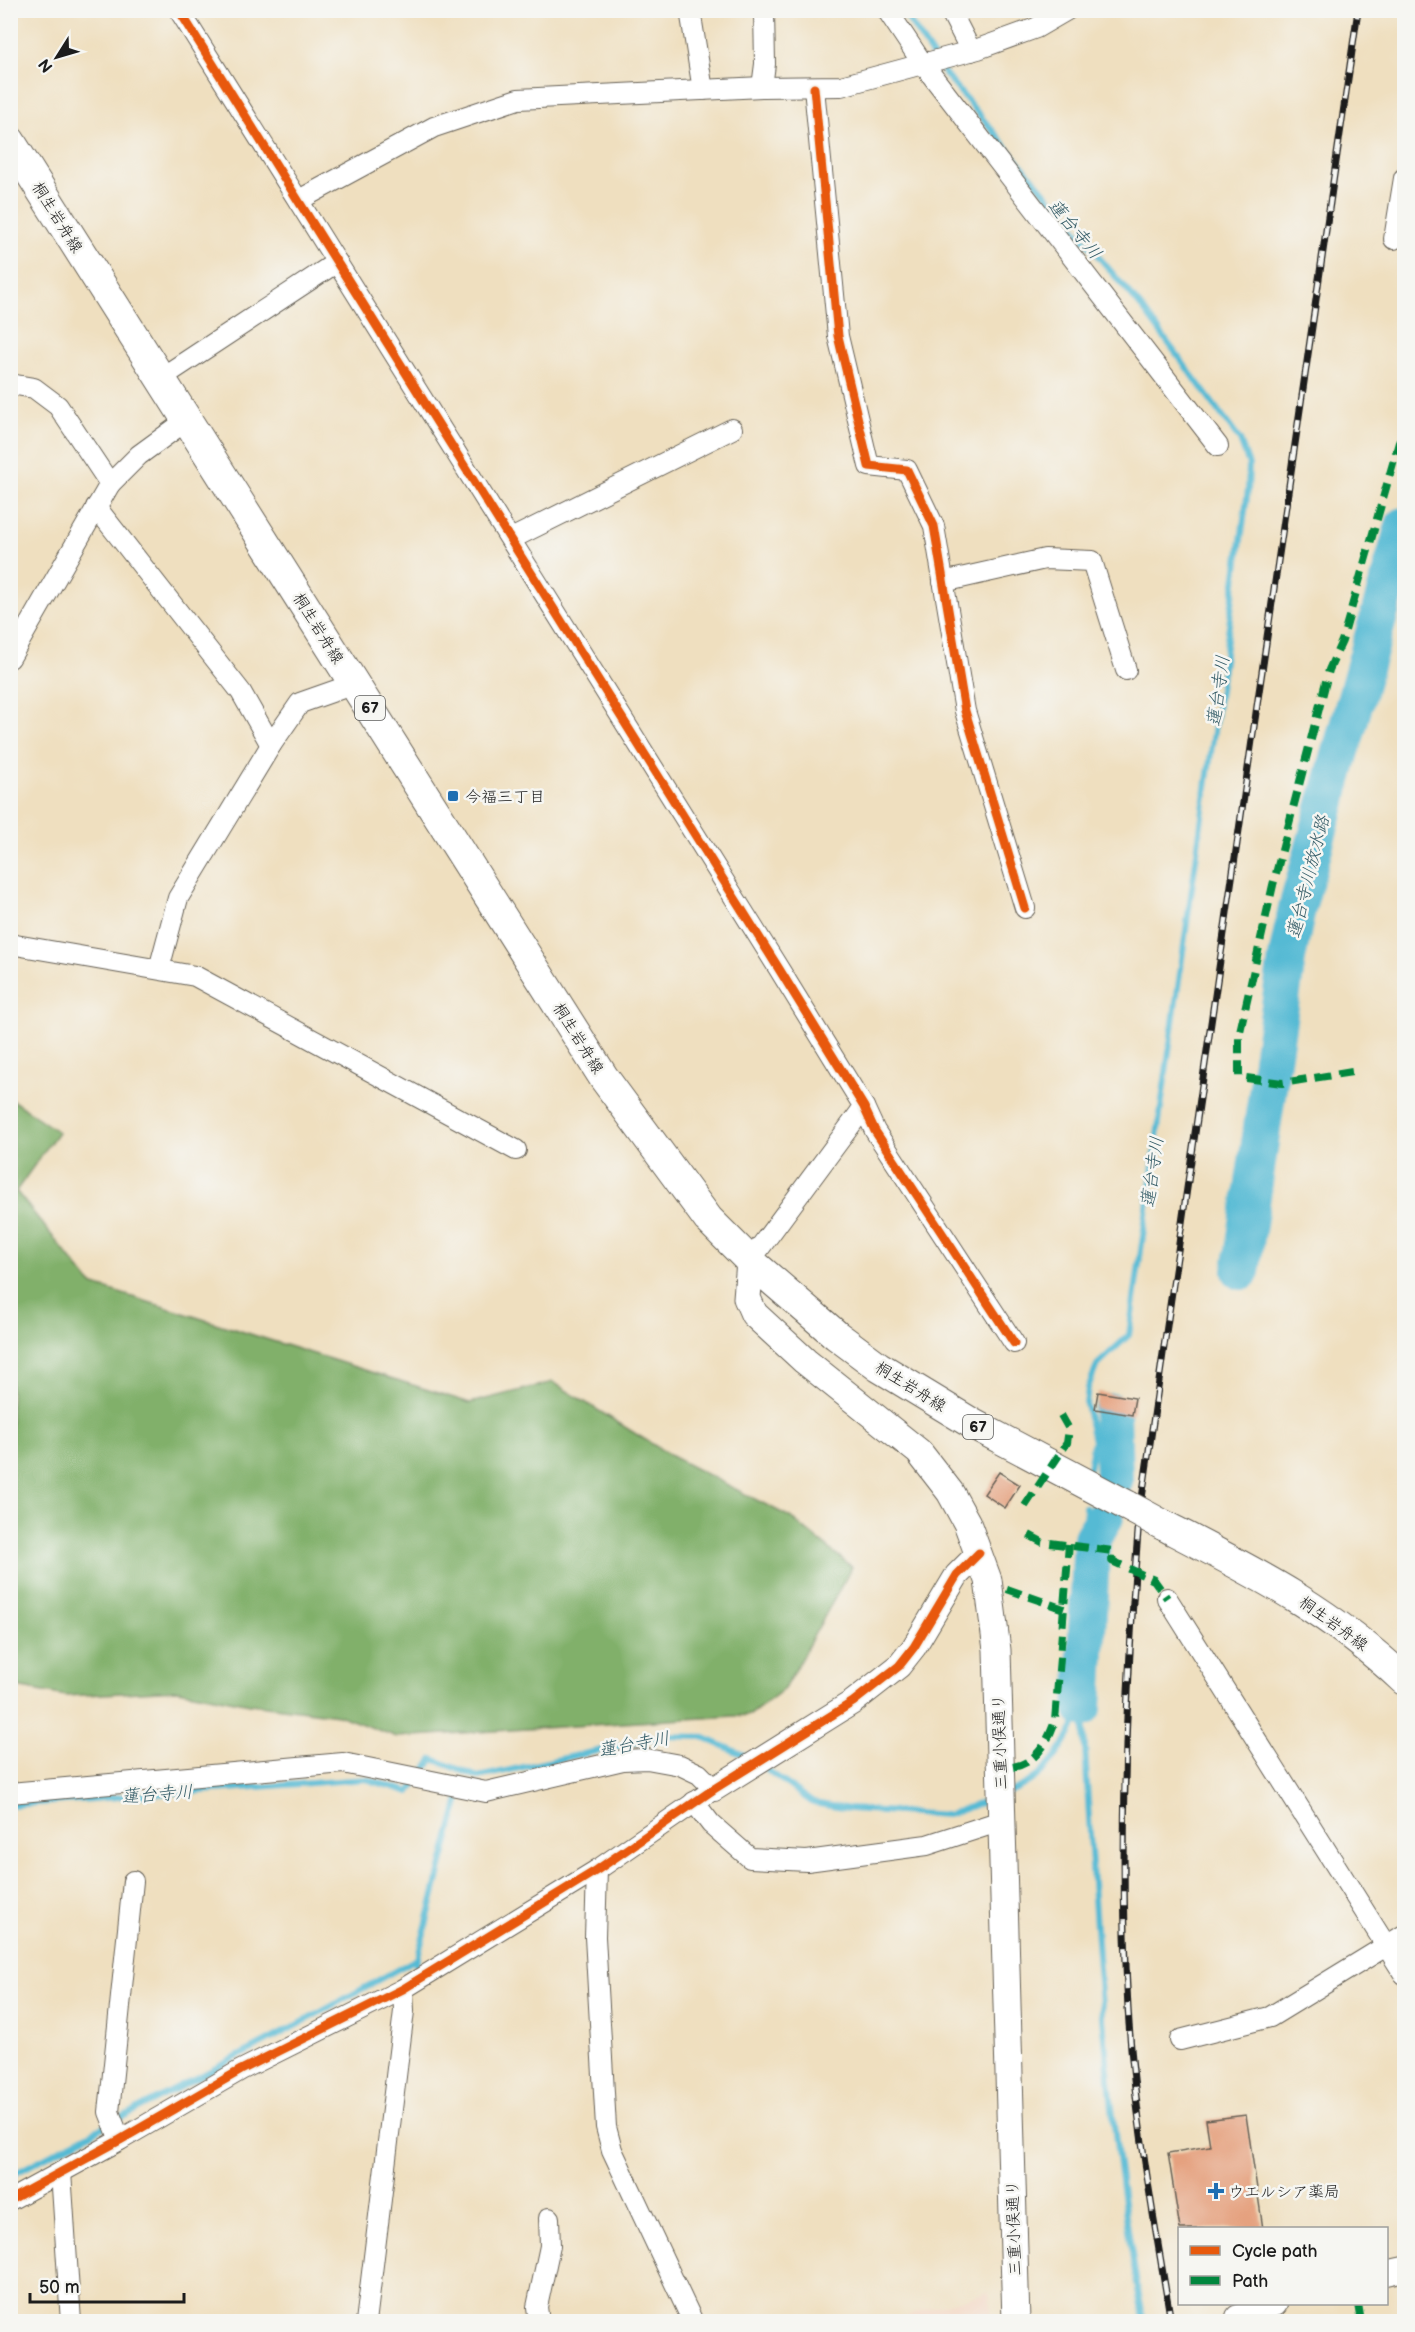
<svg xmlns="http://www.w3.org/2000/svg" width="1415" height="2332" font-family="'Balsamiq Sans','Klee One',sans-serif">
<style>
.built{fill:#f3d4bf}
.forest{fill:#81b06a;stroke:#4e6643;stroke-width:1.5}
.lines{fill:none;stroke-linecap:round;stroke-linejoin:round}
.stream{stroke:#55bad4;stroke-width:6}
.river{stroke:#55bad4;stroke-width:38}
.building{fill:#e5a17f}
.minor-casing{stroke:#666055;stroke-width:22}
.tertiary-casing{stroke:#666055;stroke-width:26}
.secondary-casing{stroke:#666055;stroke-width:29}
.primary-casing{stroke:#666055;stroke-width:32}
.minor{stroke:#fff;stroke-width:20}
.tertiary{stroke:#fff;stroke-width:24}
.secondary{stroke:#fff;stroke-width:27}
.primary{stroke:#fff;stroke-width:30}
.rail-casing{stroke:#1c1c1c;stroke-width:7}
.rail{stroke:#f6f6f2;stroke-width:4.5;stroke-dasharray:14;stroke-linecap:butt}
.primary-bridge-casing{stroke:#666055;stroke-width:32;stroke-linecap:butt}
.primary-bridge{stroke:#fff;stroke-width:30}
.quiet{stroke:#00873e;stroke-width:8;stroke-dasharray:15 8;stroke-linecap:butt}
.cycleway-casing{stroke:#f6f6f2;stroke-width:13}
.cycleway{stroke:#e8590c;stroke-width:9}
.poi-dot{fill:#1f6fb2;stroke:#f6f6f2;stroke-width:2}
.labels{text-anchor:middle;stroke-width:5;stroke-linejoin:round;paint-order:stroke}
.shield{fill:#f6f6f2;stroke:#5d5d5c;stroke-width:1.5}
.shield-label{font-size:15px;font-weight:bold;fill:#1c1c1c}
.street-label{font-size:16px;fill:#1c1c1c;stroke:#f6f6f2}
.poi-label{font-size:16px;fill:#1c1c1c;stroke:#f6f6f2;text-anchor:start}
.water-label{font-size:18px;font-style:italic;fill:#335b66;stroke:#f6f6f2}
</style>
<rect width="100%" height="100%" fill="#f6f6f2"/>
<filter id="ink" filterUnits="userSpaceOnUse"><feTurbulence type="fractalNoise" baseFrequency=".0167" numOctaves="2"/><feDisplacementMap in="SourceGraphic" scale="12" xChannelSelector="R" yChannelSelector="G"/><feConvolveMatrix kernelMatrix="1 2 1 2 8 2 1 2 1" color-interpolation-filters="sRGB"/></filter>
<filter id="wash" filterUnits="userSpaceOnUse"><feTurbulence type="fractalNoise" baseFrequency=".008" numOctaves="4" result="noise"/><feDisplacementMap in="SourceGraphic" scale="24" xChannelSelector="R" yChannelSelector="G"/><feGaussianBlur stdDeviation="1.35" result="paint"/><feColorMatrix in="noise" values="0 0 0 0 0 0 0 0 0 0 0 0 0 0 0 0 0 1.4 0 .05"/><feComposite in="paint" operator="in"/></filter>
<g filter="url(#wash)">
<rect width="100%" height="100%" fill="#efdfbf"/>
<polygon class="built" points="989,2292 992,2321 891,2321 923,2310"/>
<polygon class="forest" points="11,1099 58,1132 16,1191 91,1284 470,1403 553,1382 673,1457 790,1517 852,1567 784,1689 750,1715 397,1737 338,1715 250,1704 178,1690 66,1696 11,1686"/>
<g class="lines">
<g class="stream">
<polyline points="902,10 945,74 1146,313 1240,440 1249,465 1248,490 1129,1335 1097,1365 1088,1388 1086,1404 1094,1441 1089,1468"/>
<polyline points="1085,1507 1092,1538"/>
<path d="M1083,1711C1094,1915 1105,2121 1144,2322"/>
<polyline points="762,1766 813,1803 850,1809 948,1815 994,1798"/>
<polyline points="422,1774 433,1759 478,1777 666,1736 702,1737 751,1758"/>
<path d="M1009,1792C1049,1777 1066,1744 1083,1708"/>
<polyline points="10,1805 366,1779 410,1792 416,1783"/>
<polyline points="416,1964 461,1791"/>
<polyline points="10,2176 290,2029 418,1958"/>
</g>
<g class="river">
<polyline points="1241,1271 1287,958 1297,908 1404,526"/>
<polyline points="1112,1412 1114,1481"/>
<polyline points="1083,1708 1092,1538 1105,1517"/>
</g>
</g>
<g id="blocks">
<g class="building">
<polygon points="1098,1392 1135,1398 1132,1415 1095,1409"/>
<polygon points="999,1472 1020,1485 1005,1508 984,1494"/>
<polygon points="1246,2115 1263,2229 1180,2229 1168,2153 1210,2146 1206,2120"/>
</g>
</g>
</g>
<g filter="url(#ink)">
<use href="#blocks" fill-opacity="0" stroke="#666055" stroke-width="1.5"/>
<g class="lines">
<defs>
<g id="minor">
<polyline points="179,10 779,969 864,1107 875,1131 1014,1343"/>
<polyline points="690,10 703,90"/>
<polyline points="887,10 923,64 1218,446"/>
<polyline points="950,10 971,51"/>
<polyline points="762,87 765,64 764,10"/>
<polyline points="814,88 838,336 869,466 907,470 934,526 965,711 1025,908"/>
<polyline points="299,200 434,127 518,99 762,87 841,86 978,49 1036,28 1067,10"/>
<polyline points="1394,239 1404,178"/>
<polyline points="161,378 337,262"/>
<polyline points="10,384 34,388 58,406 110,484"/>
<polyline points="96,507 241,692 271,745"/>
<polyline points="511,539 732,429"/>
<polyline points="943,582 1045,559 1092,561 1126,670"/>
<polyline points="10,658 110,484 139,455 187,420"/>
<polyline points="10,944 195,976 516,1150"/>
<polyline points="159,969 178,898 271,745 300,703 354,684"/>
<polyline points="750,1261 864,1107"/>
<polyline points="1167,1598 1404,1974"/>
<polyline points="10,1793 343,1763 486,1792 623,1760 647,1759 680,1765 699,1774 714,1789 597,1870 403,1989 241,2070 120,2140 10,2200"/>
<polyline points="694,1802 711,1824 750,1858 807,1861 927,1845 1001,1821"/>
<polyline points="597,1870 595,1937 606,2127 612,2150 693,2322"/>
<polyline points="1180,2040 1270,2017 1404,1935"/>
<polyline points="120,2140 109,2112 133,1881"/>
<polyline points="61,2172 71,2322"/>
<polyline points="366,2322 404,2011 403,1989"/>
<polyline points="539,2322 537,2307 550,2246 549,2218"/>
</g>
<g id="tertiary">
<polyline points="714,1789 853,1702 899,1666 914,1647 957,1575 979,1553"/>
<polyline points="1386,2273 1404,2269"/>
<polyline points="1238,2317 1275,2304"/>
</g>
<polyline id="secondary" points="750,1261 747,1298 754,1314 805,1361 919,1452 950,1492 967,1523 988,1580 997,1650 1016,2322"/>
<g id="primary">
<polyline points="10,141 604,1078 708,1219 750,1261 836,1335 879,1367 973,1424 1128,1506"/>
<path d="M1163,1525C1254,1572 1329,1609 1404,1680"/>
</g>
</defs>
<use href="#minor" class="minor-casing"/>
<use href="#tertiary" class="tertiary-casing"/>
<use href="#secondary" class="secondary-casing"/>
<use href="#primary" class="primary-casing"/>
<use href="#minor" class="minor"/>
<use href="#tertiary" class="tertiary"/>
<use href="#secondary" class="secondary"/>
<use href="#primary" class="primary"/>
<defs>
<path id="rail" d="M1171,2322C1154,2218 1134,2113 1128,2008C1119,1846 1126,1681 1139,1519L1358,10"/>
</defs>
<use href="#rail" class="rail-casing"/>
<use href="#rail" class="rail"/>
<defs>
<polyline id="primary-bridge" points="1128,1506 1163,1525"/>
</defs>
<use href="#primary-bridge" class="primary-bridge-casing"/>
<use href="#primary-bridge" class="primary-bridge"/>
<g class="quiet">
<polyline points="1352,1072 1282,1083 1239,1077 1239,1036 1273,885 1329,670 1342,641 1404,425"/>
<polyline points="1025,1506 1067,1443 1069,1429 1061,1415"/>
<polyline points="1029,1535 1042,1542 1113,1551 1112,1561 1154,1580 1167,1598"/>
<polyline points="1007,1589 1064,1609"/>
<path d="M1013,1767C1036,1763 1048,1742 1055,1721L1069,1544"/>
<polyline points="1358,2304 1361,2322"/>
</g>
<defs>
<g id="cycleway">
<polyline points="179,10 779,969 864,1107 875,1131 1014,1343"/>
<polyline points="814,88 838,336 869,466 907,470 934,526 965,711 1025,908"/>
<polyline points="10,2200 120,2140 241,2070 403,1989 597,1870 714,1789 853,1702 899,1666 914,1647 957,1575 979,1553"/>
</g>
</defs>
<use href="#cycleway" class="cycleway-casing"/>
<use href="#cycleway" class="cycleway"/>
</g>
</g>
<g class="poi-dot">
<rect x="447" y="790" width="12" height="12" rx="3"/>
<path d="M1213 2182h6v6h6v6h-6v6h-6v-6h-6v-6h6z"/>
</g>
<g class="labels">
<g class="shield">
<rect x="355" y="696" width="30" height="24" rx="4.5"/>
<rect x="963" y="1415" width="30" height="24" rx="4.5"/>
</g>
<g class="shield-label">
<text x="370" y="713">67</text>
<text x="978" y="1432">67</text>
</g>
<g class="street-label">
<text transform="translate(58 217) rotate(58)" y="6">桐生岩舟線</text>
<text transform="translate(319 628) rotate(58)" y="6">桐生岩舟線</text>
<text transform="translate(579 1038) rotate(58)" y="6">桐生岩舟線</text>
<text transform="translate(911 1386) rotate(32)" y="6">桐生岩舟線</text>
<text transform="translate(1334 1623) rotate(36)" y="6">桐生岩舟線</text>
<text transform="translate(999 1742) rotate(-92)" y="6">三重小俣通り</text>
<text transform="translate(1013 2228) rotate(-92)" y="6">三重小俣通り</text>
</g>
<g class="poi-label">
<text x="465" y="802">今福三丁目</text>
<text x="1228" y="2197">ウエルシア薬局</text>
</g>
<g class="water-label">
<text transform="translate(1075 229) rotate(50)" y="6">蓮台寺川</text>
<text transform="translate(1218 691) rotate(-82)" y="6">蓮台寺川</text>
<text transform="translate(1308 877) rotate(-76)" y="6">蓮台寺川放水路</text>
<text transform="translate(1152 1172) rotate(-82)" y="6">蓮台寺川</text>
<text transform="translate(634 1744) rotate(-10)" y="6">蓮台寺川</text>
<text transform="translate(157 1794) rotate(-4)" y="6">蓮台寺川</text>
</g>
</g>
<rect width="1415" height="2332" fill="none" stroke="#f6f6f2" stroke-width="36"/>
<rect x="1178" y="2227" width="210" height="78" fill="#f6f6f2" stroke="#9f9f9c" stroke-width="1.5"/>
<rect x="1190" y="2246" width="30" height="9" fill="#e8590c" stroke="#9f9f9c" stroke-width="1.5"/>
<text x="1232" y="2257" font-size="18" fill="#1c1c1c">Cycle path</text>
<rect x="1190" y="2276" width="30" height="9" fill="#00873e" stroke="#9f9f9c" stroke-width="1.5"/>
<text x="1232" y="2287" font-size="18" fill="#1c1c1c">Path</text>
<g transform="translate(57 57) rotate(233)" stroke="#f6f6f2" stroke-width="4.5" paint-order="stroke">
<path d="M0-4.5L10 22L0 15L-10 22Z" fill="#1c1c1c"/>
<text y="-9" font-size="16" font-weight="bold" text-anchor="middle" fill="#1c1c1c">N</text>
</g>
<path d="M30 2293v9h154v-9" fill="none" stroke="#1c1c1c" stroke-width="3"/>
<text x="39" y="2293" font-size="18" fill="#1c1c1c" stroke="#f6f6f2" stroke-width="4.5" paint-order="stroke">50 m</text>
</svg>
